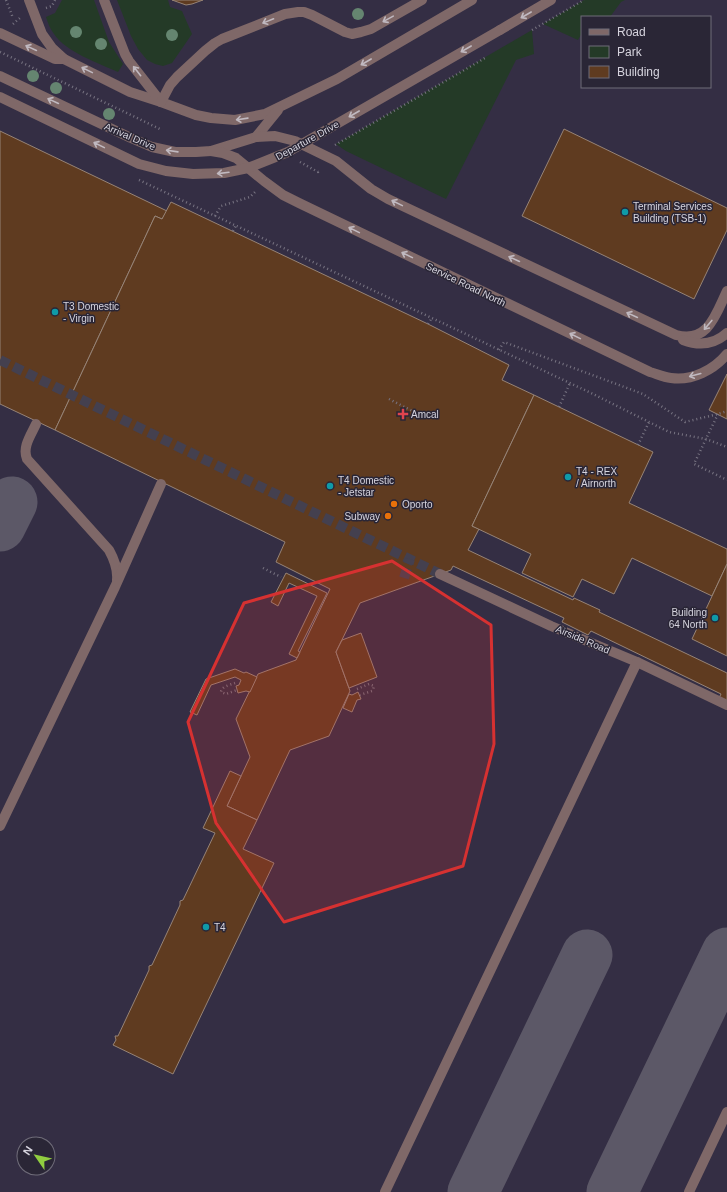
<svg xmlns="http://www.w3.org/2000/svg" width="727" height="1192" font-family="Arial,sans-serif">
<style>
.built{fill:#342e44;fill-rule:evenodd}
.green{fill:#243a27}
.lines{fill:none;stroke-linecap:round;stroke-linejoin:round}
.taxiway{stroke:#5c5867;stroke-width:51}
.building{fill:#5f3b20;stroke:#968376}
.minor-tunnel{stroke:#44404f;stroke-width:10;stroke-dasharray:10 5;stroke-linecap:butt}
.path{stroke:#787482;stroke-width:2.5;stroke-dasharray:1 3;stroke-linecap:butt}
.minor{stroke:#7f6868;stroke-width:10}
.minor-bridge{stroke:#7f6868;stroke-width:10}
.tree{fill:#658570}
.oneway{stroke:#c0b9c0}
.marked{fill:#d63131;fill-opacity:0.2;stroke:#d63131;stroke-width:3;stroke-linejoin:round}
.culture-dot{fill:#0f9aa8;stroke:#2a2636;stroke-width:1.5}
.health-dot{fill:#e0444e;stroke:#2a2636;stroke-width:1.5}
.food-dot{fill:#e8710a;stroke:#2a2636;stroke-width:1.5}
.labels{text-anchor:middle;stroke-width:3;stroke-linejoin:round;paint-order:stroke}
.street-label{font-size:10px;fill:#d6d4de;stroke:#2a2636}
.poi-label{font-size:10px;fill:#d6d4de;stroke:#2a2636;text-anchor:start}
</style>
<rect width="100%" height="100%" fill="#2a2636"/>
<path class="built" d="M0,0H727V1192H0ZM582,17H710V87H582ZM24,1144H48V1168H24Z"/>
<g class="green">
<path d="M62,0H94L109,42L123,64L118,72C98,63 66,52 54,34C50,29 48,23 46,17L55,13Z"/>
<polygon points="117,0 168,0 170,7 182,11 192,34 172,63 163,66 155,64 147,60 138,49 131,36"/>
<polygon points="584,0 625,0 621,2 610,17 582,17 582,33 578,40 543,24"/>
<polygon points="532,30 534,54 516,60 446,199 346,151 336,144"/>
</g>
<g class="lines">
<g class="taxiway">
<polyline points="0,526 12,502"/>
<polyline points="473,1192 587,955"/>
<polyline points="612,1192 727,953"/>
</g>
</g>
<g class="building">
<polygon points="172,0 203,0 192,4 186,5"/>
<polygon points="564,129 727,208 727,230 694,299 522,216"/>
<polygon points="0,131 167,211 162,219 155,216 55,430 0,404"/>
<polygon points="171,202 428,324 509,365 502,380 534,395 472,526 479,529 468,550 573,600 574,598 600,610 599,612 727,673 727,702 719,698 721,694 591,631 588,635 562,622 564,618 453,566 451,570 360,603 336,652 350,691 329,736 290,750 257,820 227,806 250,757 236,719 258,674 296,660 330,589 276,562 285,542 55,430 155,216 162,219"/>
<polygon points="727,374 727,419 709,410"/>
<polygon points="534,395 653,452 629,503 727,549 727,564 712,596 632,558 614,594 582,579 573,597 522,573 531,554 472,526"/>
<polygon points="727,564 727,656 692,639"/>
<polygon points="286,573 327,593 298,651 300,652 297,658 289,654 317,596 289,583 278,606 271,602"/>
<polygon points="361,633 377,677 349,688 336,652 342,640"/>
<polygon points="235,669 244,673 246,672 257,677 250,692 246,691 238,693 236,686 239,685 241,680 235,677 211,685 197,715 190,712 206,679"/>
<polygon points="358,692 361,699 357,700 352,712 343,708 349,694 352,695"/>
<polygon points="230,771 241,776 227,806 257,820 243,849 274,863 173,1074 113,1045 116,1040 115,1036 118,1036 149,970 149,966 152,965 180,905 180,901 183,900 215,833 203,828"/>
</g>
<g class="lines">
<g class="minor-tunnel">
<polyline points="0,360 440,574"/>
<polyline points="404,578 410,559"/>
</g>
<g class="path">
<polyline points="6,0 13,18"/>
<polyline points="46,8 52,6 55,0"/>
<polyline points="13,24 21,17"/>
<polyline points="532,30 584,0"/>
<polyline points="0,52 162,130"/>
<polyline points="335,145 485,58"/>
<polyline points="300,162 318,172 319,169"/>
<polyline points="139,180 591,393 669,432 706,439 727,447"/>
<polyline points="215,216 221,206 250,197 255,192"/>
<polyline points="233,231 236,225"/>
<polyline points="428,324 432,318"/>
<polyline points="499,350 504,342 643,394 685,422 718,414 727,411"/>
<polyline points="389,399 420,415"/>
<polyline points="559,407 570,383"/>
<polyline points="718,414 694,464 727,480"/>
<polyline points="638,445 649,422"/>
<polyline points="263,568 281,577"/>
<path d="M235,683C230,685 222,686 221,692L226,694L237,690"/>
<polyline points="357,689 369,684 374,686 373,690 372,691 360,695"/>
</g>
<g class="minor">
<polyline points="29,0 42,34 52,48 64,59 130,92 161,102 196,115 211,118 235,120 265,114 337,79 472,0"/>
<polyline points="104,0 125,54 129,61 161,102"/>
<polyline points="500,30 551,0"/>
<polyline points="0,33 55,59 64,59"/>
<polyline points="0,76 131,138 152,147 175,152 196,152 211,151 256,137 278,110"/>
<polyline points="161,102 170,85 177,77 205,51 215,43 222,39 285,14 298,12 304,12 312,15 345,32 352,34 361,32 371,29 422,0"/>
<path d="M256,137L275,136L295,141L336,161L371,189L388,199L676,335C708,344 716,314 727,291"/>
<path d="M211,151L223,153L236,158L264,181L283,195L299,203L650,372C657,374 663,377 671,378C692,381 714,370 727,354"/>
<path d="M683,340C699,346 714,345 727,333"/>
<path d="M36,424C31,435 22,447 27,459L109,550C114,559 118,569 117,580"/>
<polyline points="440,574 551,626 637,662 727,705"/>
<polyline points="0,826 115,587 161,484"/>
<polyline points="385,1192 637,662"/>
<polyline points="689,1192 727,1112"/>
</g>
<polyline class="minor-bridge" points="0,97 139,164 166,171 193,174 224,173 248,168 288,152 500,30"/>
</g>
<g class="tree">
<circle cx="358" cy="14" r="6"/>
<circle cx="76" cy="32" r="6"/>
<circle cx="172" cy="35" r="6"/>
<circle cx="101" cy="44" r="6"/>
<circle cx="33" cy="76" r="6"/>
<circle cx="56" cy="88" r="6"/>
<circle cx="109" cy="114" r="6"/>
</g>
<defs><path id="oneway-shaft" d="M-6 0H5M1.5-3L5.5 0L1.5 3" fill="none" stroke-width="1.6" stroke-linecap="round" stroke-linejoin="round"/></defs>
<g class="oneway">
<use href="#oneway-shaft" transform="translate(526 15) rotate(150)"/>
<use href="#oneway-shaft" transform="translate(388 19) rotate(151)"/>
<use href="#oneway-shaft" transform="translate(268 21) rotate(158)"/>
<use href="#oneway-shaft" transform="translate(31 48) rotate(-155)"/>
<use href="#oneway-shaft" transform="translate(466 49) rotate(150)"/>
<use href="#oneway-shaft" transform="translate(366 62) rotate(150)"/>
<use href="#oneway-shaft" transform="translate(87 70) rotate(-154)"/>
<use href="#oneway-shaft" transform="translate(137 71) rotate(-128)"/>
<use href="#oneway-shaft" transform="translate(53 101) rotate(-155)"/>
<use href="#oneway-shaft" transform="translate(354 114) rotate(150)"/>
<use href="#oneway-shaft" transform="translate(242 119) rotate(172)"/>
<use href="#oneway-shaft" transform="translate(99 145) rotate(-154)"/>
<use href="#oneway-shaft" transform="translate(172 151) rotate(-172)"/>
<use href="#oneway-shaft" transform="translate(223 173) rotate(173)"/>
<use href="#oneway-shaft" transform="translate(397 203) rotate(-154)"/>
<use href="#oneway-shaft" transform="translate(354 230) rotate(-154)"/>
<use href="#oneway-shaft" transform="translate(407 255) rotate(-154)"/>
<use href="#oneway-shaft" transform="translate(514 259) rotate(-155)"/>
<use href="#oneway-shaft" transform="translate(632 315) rotate(-155)"/>
<use href="#oneway-shaft" transform="translate(708 325) rotate(130)"/>
<use href="#oneway-shaft" transform="translate(575 336) rotate(-154)"/>
<use href="#oneway-shaft" transform="translate(695 375) rotate(165)"/>
</g>
<path class="marked" d="M392,561L491,625L494,744L463,866L284,922L216,823L188,722L244,603Z"/>
<g class="culture-dot">
<circle cx="625" cy="212" r="4"/>
<circle cx="55" cy="312" r="4"/>
<circle cx="568" cy="477" r="4"/>
<circle cx="330" cy="486" r="4"/>
<circle cx="715" cy="618" r="4"/>
<circle cx="206" cy="927" r="4"/>
</g>
<path class="health-dot" d="M401 408h4v4h4v4h-4v4h-4v-4h-4v-4h4z"/>
<g class="food-dot">
<circle cx="394" cy="504" r="4"/>
<circle cx="388" cy="516" r="4"/>
</g>
<g class="labels">
<g class="street-label">
<text transform="translate(130 136) rotate(23)" y="4">Arrival Drive</text>
<text transform="translate(307 140) rotate(-29)" y="4">Departure Drive</text>
<text transform="translate(466 284) rotate(26)" y="4">Service Road North</text>
<text transform="translate(583 639) rotate(23)" y="4">Airside Road</text>
</g>
<g class="poi-label">
<text x="633" y="210">Terminal Services<tspan x="633" dy="12">Building (TSB-1)</tspan></text>
<text x="63" y="310">T3 Domestic<tspan x="63" dy="12">- Virgin</tspan></text>
<text x="411" y="418">Amcal</text>
<text x="576" y="475">T4 - REX<tspan x="576" dy="12">/ Airnorth</tspan></text>
<text x="338" y="484">T4 Domestic<tspan x="338" dy="12">- Jetstar</tspan></text>
<text x="402" y="508">Oporto</text>
<text x="380" y="520" text-anchor="end">Subway</text>
<text x="707" y="616" text-anchor="end">Building<tspan x="707" dy="12">64 North</tspan></text>
<text x="214" y="931">T4</text>
</g>
</g>
<rect x="581" y="16" width="130" height="72" fill="#2a2636" stroke="#6f6c79"/>
<rect x="589" y="29" width="20" height="6" fill="#7f6868" stroke="#6f6c79"/>
<text x="617" y="36" font-size="12" fill="#d6d4de">Road</text>
<rect x="589" y="46" width="20" height="12" fill="#243a27" stroke="#6f6c79"/>
<text x="617" y="56" font-size="12" fill="#d6d4de">Park</text>
<rect x="589" y="66" width="20" height="12" fill="#5f3b20" stroke="#6f6c79"/>
<text x="617" y="76" font-size="12" fill="#d6d4de">Building</text>
<g transform="translate(36 1156) rotate(304)"><circle r="19" fill="#2a2636" stroke="#6f6c79"/>
<path d="M0-3L7 15L0 10L-7 15Z" fill="#91cd40"/>
<text y="-6" font-size="11" font-weight="bold" text-anchor="middle" fill="#d6d4de">N</text>
</g>
</svg>
